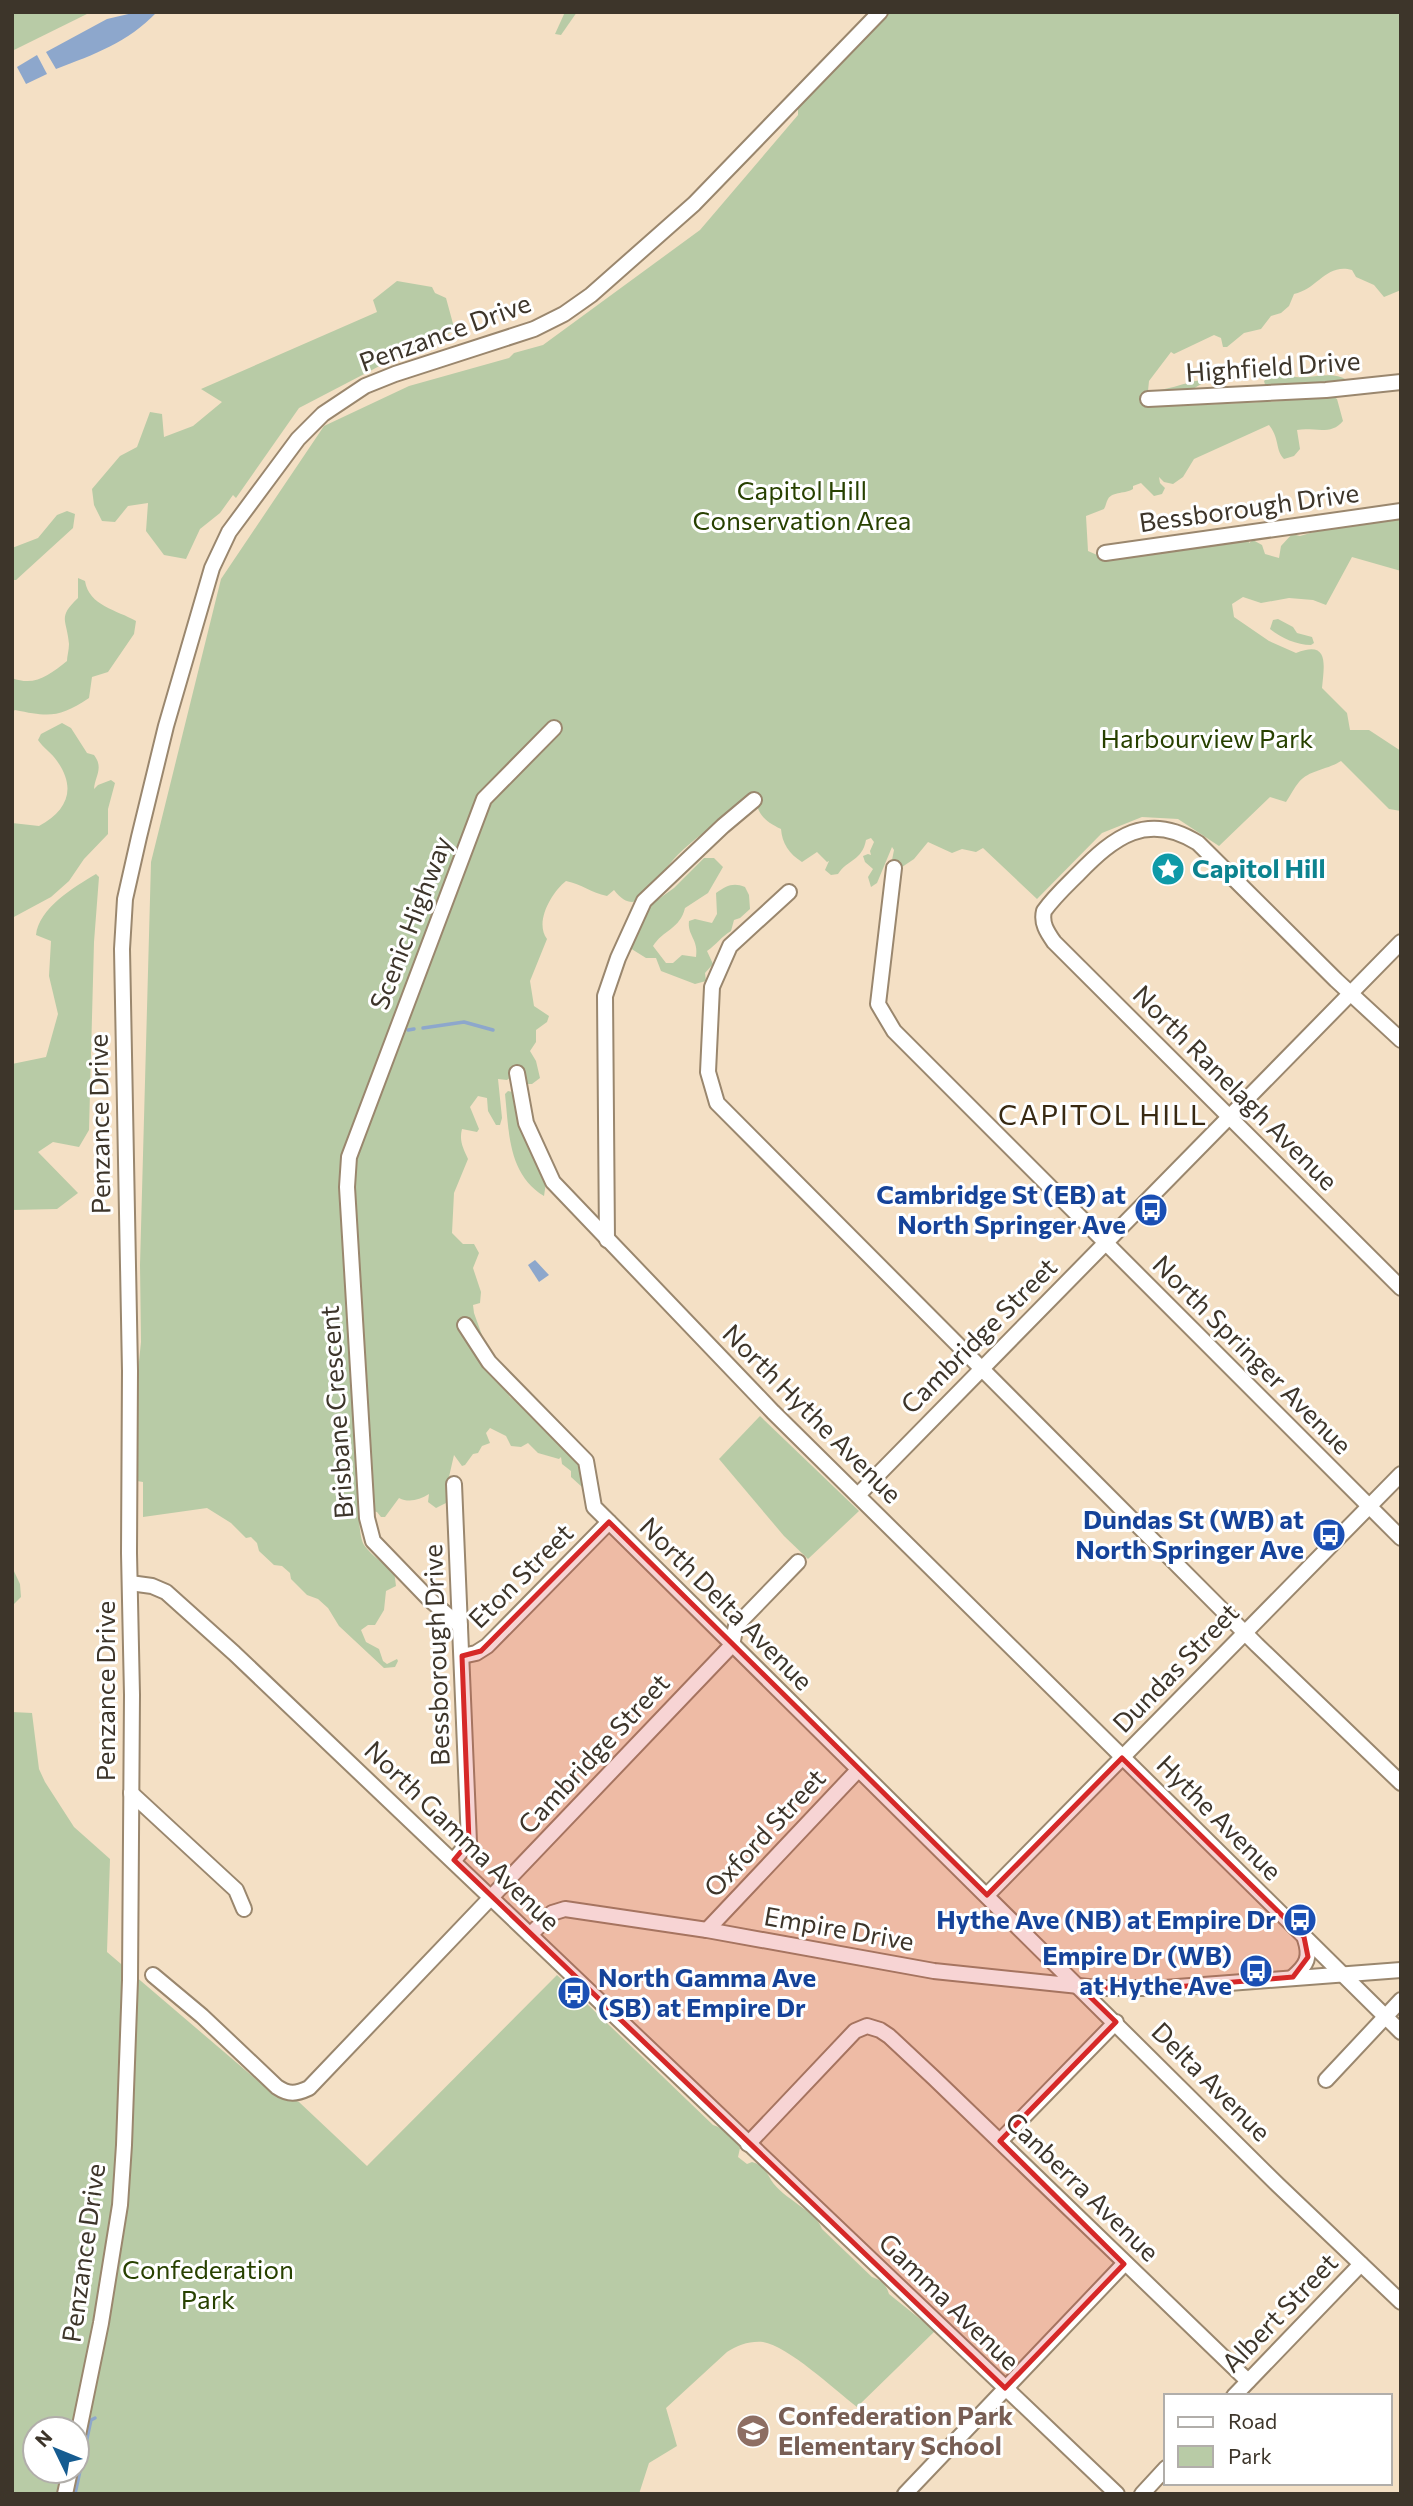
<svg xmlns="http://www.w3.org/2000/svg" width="1413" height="2506" font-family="Commissioner,sans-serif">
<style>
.green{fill:#b8cba6;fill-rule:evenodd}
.water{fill:#8da7cc}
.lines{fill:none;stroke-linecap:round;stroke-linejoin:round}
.stream{stroke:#8da7cc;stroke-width:3.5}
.minor-casing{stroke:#9a876e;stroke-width:18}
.minor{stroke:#fff;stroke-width:14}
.marked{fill:#d62828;fill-opacity:0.2;stroke:#d62828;stroke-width:5;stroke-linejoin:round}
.labels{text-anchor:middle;stroke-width:6;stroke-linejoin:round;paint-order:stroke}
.street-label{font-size:26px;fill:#3d352a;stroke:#fff}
.park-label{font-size:26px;fill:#284100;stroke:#fff}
.culture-label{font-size:26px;font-weight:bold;fill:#0d838f;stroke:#fff;text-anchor:start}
.transit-label{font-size:26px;font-weight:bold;fill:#164399;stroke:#fff;text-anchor:end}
.education-label{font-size:26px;font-weight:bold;fill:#785e54;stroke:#fff;text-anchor:start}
.neighbourhood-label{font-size:28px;letter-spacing:2px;fill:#382912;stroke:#fff}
</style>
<rect width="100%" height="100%" fill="#f4e0c5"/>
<g class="green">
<polygon points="12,12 91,12 12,51"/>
<polygon points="565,12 577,12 561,35 555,34"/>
<path d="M883,12H1401V290L1384,297L1374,285L1356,277L1352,270C1326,263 1318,289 1294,294L1289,306L1281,313L1271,316L1261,329L1244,333L1227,347H1223L1221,338L1214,335L1174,354L1171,352L1149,381L1148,391C1166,391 1183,383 1201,380L1203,383L1176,399V406L1283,401C1297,389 1322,390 1337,399L1343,421C1331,436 1314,427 1297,430L1300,449L1294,456L1284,459C1275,450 1280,439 1269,425L1194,459L1183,477L1173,484L1164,482L1159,477L1160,483L1165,488L1162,494L1154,496L1141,483L1133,486V489C1126,494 1113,491 1108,499C1106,502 1106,506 1104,509L1086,516L1088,551L1104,558L1248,538L1249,543L1253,540L1262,545L1265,554L1279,558L1281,546L1292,534L1300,536L1331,527L1401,515V571L1352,557L1326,605L1313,600L1289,598L1261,603L1243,597L1232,604L1234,617L1269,641L1296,653C1330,639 1324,666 1322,688L1347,713L1350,730H1369L1401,751V811L1389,809L1341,761C1327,770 1309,770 1299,782C1294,788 1290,796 1286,802L1270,797L1219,846L1178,819L1142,817L1102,833L1037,899L983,848L976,852L962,849L952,853L928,842L914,859L902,867L891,865L894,850L892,847L877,883L871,887L868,877L873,869L865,862L863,856L868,854L871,855L870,851L874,842L871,838L866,840C862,861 848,859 838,874L831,875L825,870L829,861L827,862L817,852L802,862C789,854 782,843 781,829C763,820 757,814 755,794L750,793C743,806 734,816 719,820C704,833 686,845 673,860C658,876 640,924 614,890L607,896C591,893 582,884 566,881C552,892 534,922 547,939L530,981L534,1006L549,1016L547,1022L536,1030V1042L530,1051L536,1061L540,1078L532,1084H526L521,1070L507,1080L498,1079L502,1118L500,1125H496L488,1111L487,1098L478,1096L470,1107L479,1129L477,1132L462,1129C459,1141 463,1148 468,1159L454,1193L452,1233L463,1244H474L479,1253L473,1268L481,1292L480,1303L473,1305L474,1313L483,1338L491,1374L502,1382L510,1397C515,1399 575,1453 581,1460C586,1466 586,1479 587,1487H582L571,1477V1471L562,1464L561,1457L559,1459L538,1453L528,1443L521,1447L511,1446L506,1436L490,1428L486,1433L490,1443L482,1446L478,1453L473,1454L465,1465L462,1466L454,1455L446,1490V1503L436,1508L428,1502L429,1494C419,1500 409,1503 399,1498L385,1517H381L377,1512L372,1511L360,1478C359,1493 357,1534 364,1545C372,1556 384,1564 394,1571L396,1586L386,1591L384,1610L375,1625H368L361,1630L366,1642L379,1649L383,1661L387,1664L397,1659L398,1661L395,1667L384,1668L339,1626L328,1608L318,1599L307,1595L291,1579L290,1573L282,1566L274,1565L259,1551L257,1543L251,1537L246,1538L231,1523L207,1508L143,1517V1482L137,1481L135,1477L132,1429L141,1342L140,1265L151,862L221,579L324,426L409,386L509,358L514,353L543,345L700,230L798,115V108L804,99Z"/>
<polygon points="397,281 432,287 435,293 446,298 455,331 416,347 299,408 236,498 233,495 220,513 200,529 186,559 164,555 146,531 148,503 128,506 115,522 102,521 94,505 92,489 120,456 137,447 150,412 162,414 164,437 193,426 222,402 201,389 377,312 373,300"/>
<path d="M1273,374C1281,374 1288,376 1296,377C1312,379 1332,370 1347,380L1344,384L1266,388L1264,381Z"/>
<polygon points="67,511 75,514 73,528 16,580 12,580 12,548 38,538 57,515"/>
<path d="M78,578L85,581C89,606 117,610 136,621L134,634L108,672L92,677L89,698C59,718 49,717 15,710L12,712V678C35,687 49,675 67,661C67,656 69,650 69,644C67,619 57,618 78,598Z"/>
<path d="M1278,619L1293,627L1297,633L1312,637L1314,643L1311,645C1297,645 1281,638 1270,629L1273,620Z"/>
<path d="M62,723L71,728L87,753L94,755C104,768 95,776 94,789L98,785L111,780L115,783L108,809V834L84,859L69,881L51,897L12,918V823L39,826C67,811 77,789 57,761C52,753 43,748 38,740L41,734Z"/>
<path d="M704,858H714L723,867L708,893L685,908C680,929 663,930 653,946L666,963H673L682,955L696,957C699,940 687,935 689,921L695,919L712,923L717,914L716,893C726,886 733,882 745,887L749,895L750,909L740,918L734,920L731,931C721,937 717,944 707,951L713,964L705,973L706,981L695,984L661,971L656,958H646L630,948L629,940L653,903L674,888Z"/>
<path d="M96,874L99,877L94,942L89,1130L79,1147L53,1142L38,1152L78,1193L57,1209L12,1210V1064L46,1057L58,1014L49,976L51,941L36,935C39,908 74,887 96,874Z"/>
<path d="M508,1091L517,1093L547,1176L544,1196C508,1174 509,1132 505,1094Z"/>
<polygon points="760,1416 859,1511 808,1559 784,1536 719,1459"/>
<polygon points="12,1567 20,1584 21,1597 12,1606"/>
<path d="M12,1712L32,1713L39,1769L45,1782L74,1827L110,1859L107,1952L271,2092L299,2102L367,2166L557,1975L713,2125C724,2128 735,2138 740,2148L738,2157L747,2164L752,2162C763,2165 766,2171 771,2180C783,2199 816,2211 822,2229L872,2277C881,2280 886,2284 889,2294L935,2331L857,2407C835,2390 788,2346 763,2342C749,2341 738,2345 727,2352L666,2408L677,2446L649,2463L639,2494H12ZM35,2429H77V2471H35Z"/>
</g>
<g class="water">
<path d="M137,12H157C127,43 95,54 56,69L46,52L107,19Z"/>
<polygon points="37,55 47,74 26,84 17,67"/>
<polygon points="535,1260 549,1275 539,1282 528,1265"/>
</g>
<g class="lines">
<g class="stream">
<polyline points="423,1028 464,1022 493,1030"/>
<polyline points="408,1030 414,1029"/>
<polyline points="75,2494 91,2420 95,2418"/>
</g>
<defs>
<g id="minor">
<polyline points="1148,399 1326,390 1401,382"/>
<polyline points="1105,553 1401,511"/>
<polyline points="894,868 878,1004 894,1031 1401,1538"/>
<polyline points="789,892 730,946 712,987 708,1072 717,1103 1257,1645 1401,1783"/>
<path d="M1401,1040L1336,980L1198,843C1147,811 1114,837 1078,874C1066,886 1054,897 1044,911C1041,923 1047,932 1054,942L1401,1288"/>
<polyline points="517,1073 526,1123 553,1182 773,1412 1401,2032"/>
<polyline points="607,1240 605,996 618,958 644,901 723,826 754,800"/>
<polyline points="465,1325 489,1362 586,1461 594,1507 1278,2185 1401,2302"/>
<polyline points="858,1495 1401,942"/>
<polyline points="130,1583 152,1586 166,1592 234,1653 1117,2494"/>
<polyline points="460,1626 429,1599 373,1541 367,1518 347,1187 349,1157 484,799 554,728"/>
<polyline points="462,1656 476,1653 487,1646 609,1522"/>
<polyline points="131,1793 236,1890 244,1909"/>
<polyline points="454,1860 469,1842 454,1484"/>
<polyline points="987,1895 1401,1474"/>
<polyline points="707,1930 858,1770"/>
<polyline points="530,1935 552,1913 565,1909 707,1930 934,1971 1098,1988 1164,1988 1401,1970"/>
<path d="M153,1975L202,2016L277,2087C289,2095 296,2094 309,2088L732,1645L736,1626L798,1562"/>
<path d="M1293,1977C1307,1965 1311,1957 1305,1939"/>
<polyline points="1326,2080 1401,2000"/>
<polyline points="1000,2141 1116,2022"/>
<polyline points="748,2144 855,2031 867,2026 880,2030 889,2036 934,2078 1248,2381"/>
<polyline points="1234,2396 1361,2264"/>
<polyline points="77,2440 101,2323 120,2205 124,2145 130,1980 132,1695 129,1553 130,1371 122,949 125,899 139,837 166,726 212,568 229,532 298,439 323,414 365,386 395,374 534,329 564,314 591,295 694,204 880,12"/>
<polyline points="65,2494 70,2471"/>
<polyline points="905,2494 1124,2264"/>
<polyline points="1142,2494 1166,2468"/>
</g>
</defs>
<use href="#minor" class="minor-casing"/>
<use href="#minor" class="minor"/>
</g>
<path class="marked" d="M609,1522L987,1895L1122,1758L1304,1937L1308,1957L1293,1977L1164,1988H1081L1116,2022L1000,2141L1124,2264L1005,2388L454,1860L469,1842L462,1656L481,1651Z"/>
<defs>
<symbol id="sight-disc" viewBox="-11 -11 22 22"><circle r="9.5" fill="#0f9aa8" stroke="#fff"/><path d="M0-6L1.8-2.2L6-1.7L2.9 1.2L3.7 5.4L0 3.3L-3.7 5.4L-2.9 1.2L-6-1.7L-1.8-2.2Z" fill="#fff"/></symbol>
<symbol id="bus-disc" viewBox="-11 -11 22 22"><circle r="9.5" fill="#1a4fb4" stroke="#fff"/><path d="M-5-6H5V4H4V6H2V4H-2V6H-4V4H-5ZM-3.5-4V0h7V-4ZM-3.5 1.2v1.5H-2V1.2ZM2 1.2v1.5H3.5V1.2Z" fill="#fff"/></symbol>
<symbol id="school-disc" viewBox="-11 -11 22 22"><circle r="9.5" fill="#8d6e63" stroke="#fff"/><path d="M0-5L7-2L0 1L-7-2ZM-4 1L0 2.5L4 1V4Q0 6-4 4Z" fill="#fff"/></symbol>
</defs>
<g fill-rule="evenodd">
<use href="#sight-disc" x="1149" y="850" width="38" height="38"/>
<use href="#bus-disc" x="1132" y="1191" width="38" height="38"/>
<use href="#bus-disc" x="1310" y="1516" width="38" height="38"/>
<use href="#bus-disc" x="1281" y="1901" width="38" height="38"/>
<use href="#bus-disc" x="1237" y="1952" width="38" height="38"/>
<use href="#bus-disc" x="555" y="1974" width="38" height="38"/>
<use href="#school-disc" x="734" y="2412" width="38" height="38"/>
</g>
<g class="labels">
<g class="street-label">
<text transform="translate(445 333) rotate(-20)" y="9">Penzance Drive</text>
<text transform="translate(1273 367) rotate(-4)" y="9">Highfield Drive</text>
<text transform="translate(1249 508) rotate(-8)" y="9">Bessborough Drive</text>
<text transform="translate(411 923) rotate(-69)" y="9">Scenic Highway</text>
<text transform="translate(1235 1088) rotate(45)" y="9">North Ranelagh Avenue</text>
<text transform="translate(100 1124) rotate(-91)" y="9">Penzance Drive</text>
<text transform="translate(979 1336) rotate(-45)" y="9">Cambridge Street</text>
<text transform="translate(1252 1355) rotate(45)" y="9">North Springer Avenue</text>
<text transform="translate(337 1412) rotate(-94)" y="9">Brisbane Crescent</text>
<text transform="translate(812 1414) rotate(45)" y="9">North Hythe Avenue</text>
<text transform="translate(521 1576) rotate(-45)" y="9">Eton Street</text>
<text transform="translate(726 1604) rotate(45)" y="9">North Delta Avenue</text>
<text transform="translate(437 1655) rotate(-92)" y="9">Bessborough Drive</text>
<text transform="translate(1176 1668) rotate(-46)" y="9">Dundas Street</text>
<text transform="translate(106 1691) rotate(-90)" y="9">Penzance Drive</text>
<text transform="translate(594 1754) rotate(-47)" y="9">Cambridge Street</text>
<text transform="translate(1219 1818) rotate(45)" y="9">Hythe Avenue</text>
<text transform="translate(765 1833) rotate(-47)" y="9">Oxford Street</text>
<text transform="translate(462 1836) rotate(44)" y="9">North Gamma Avenue</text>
<text transform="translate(839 1929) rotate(10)" y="9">Empire Drive</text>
<text transform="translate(1211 2082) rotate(45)" y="9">Delta Avenue</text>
<text transform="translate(1082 2187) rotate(44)" y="9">Canberra Avenue</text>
<text transform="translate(84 2253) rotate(-82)" y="9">Penzance Drive</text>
<text transform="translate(949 2302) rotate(44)" y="9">Gamma Avenue</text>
<text transform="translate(1280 2313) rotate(-46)" y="9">Albert Street</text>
</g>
<g class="park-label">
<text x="802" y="500">Capitol Hill<tspan x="802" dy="30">Conservation Area</tspan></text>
<text x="1207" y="748">Harbourview Park</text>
<text x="208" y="2279">Confederation<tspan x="208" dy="30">Park</tspan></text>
</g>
<g class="culture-label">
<text x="1192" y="878">Capitol Hill</text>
</g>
<g class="transit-label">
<text x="1126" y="1204">Cambridge St (EB) at<tspan x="1126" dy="30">North Springer Ave</tspan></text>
<text x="1304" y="1529">Dundas St (WB) at<tspan x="1304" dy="30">North Springer Ave</tspan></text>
<text x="1276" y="1929">Hythe Ave (NB) at Empire Dr</text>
<text x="1232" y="1965">Empire Dr (WB)<tspan x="1232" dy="30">at Hythe Ave</tspan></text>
<text x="598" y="1987" text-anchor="start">North Gamma Ave<tspan x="598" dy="30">(SB) at Empire Dr</tspan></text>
</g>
<g class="education-label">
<text x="778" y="2425">Confederation Park<tspan x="778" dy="30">Elementary School</tspan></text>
</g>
<g class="neighbourhood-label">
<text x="1103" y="1125">CAPITOL HILL</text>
</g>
</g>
<rect width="1413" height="2506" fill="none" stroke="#3d352a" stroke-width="28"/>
<rect x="1164" y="2394" width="228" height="91" fill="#ffffff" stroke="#b1aeaa" stroke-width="2"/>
<rect x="1178" y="2417" width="35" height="10" fill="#ffffff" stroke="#b1aeaa" stroke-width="2"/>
<text x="1228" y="2429" font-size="21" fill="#3d352a">Road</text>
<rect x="1178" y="2446" width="35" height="21" fill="#b8cba6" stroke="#b1aeaa" stroke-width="2"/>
<text x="1228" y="2464" font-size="21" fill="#3d352a">Park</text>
<g transform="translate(56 2450) rotate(313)"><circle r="33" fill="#ffffff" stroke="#b1aeaa" stroke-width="2"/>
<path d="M0-5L12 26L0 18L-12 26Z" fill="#165c91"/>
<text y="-10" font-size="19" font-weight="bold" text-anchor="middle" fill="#3d352a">N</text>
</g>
</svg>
